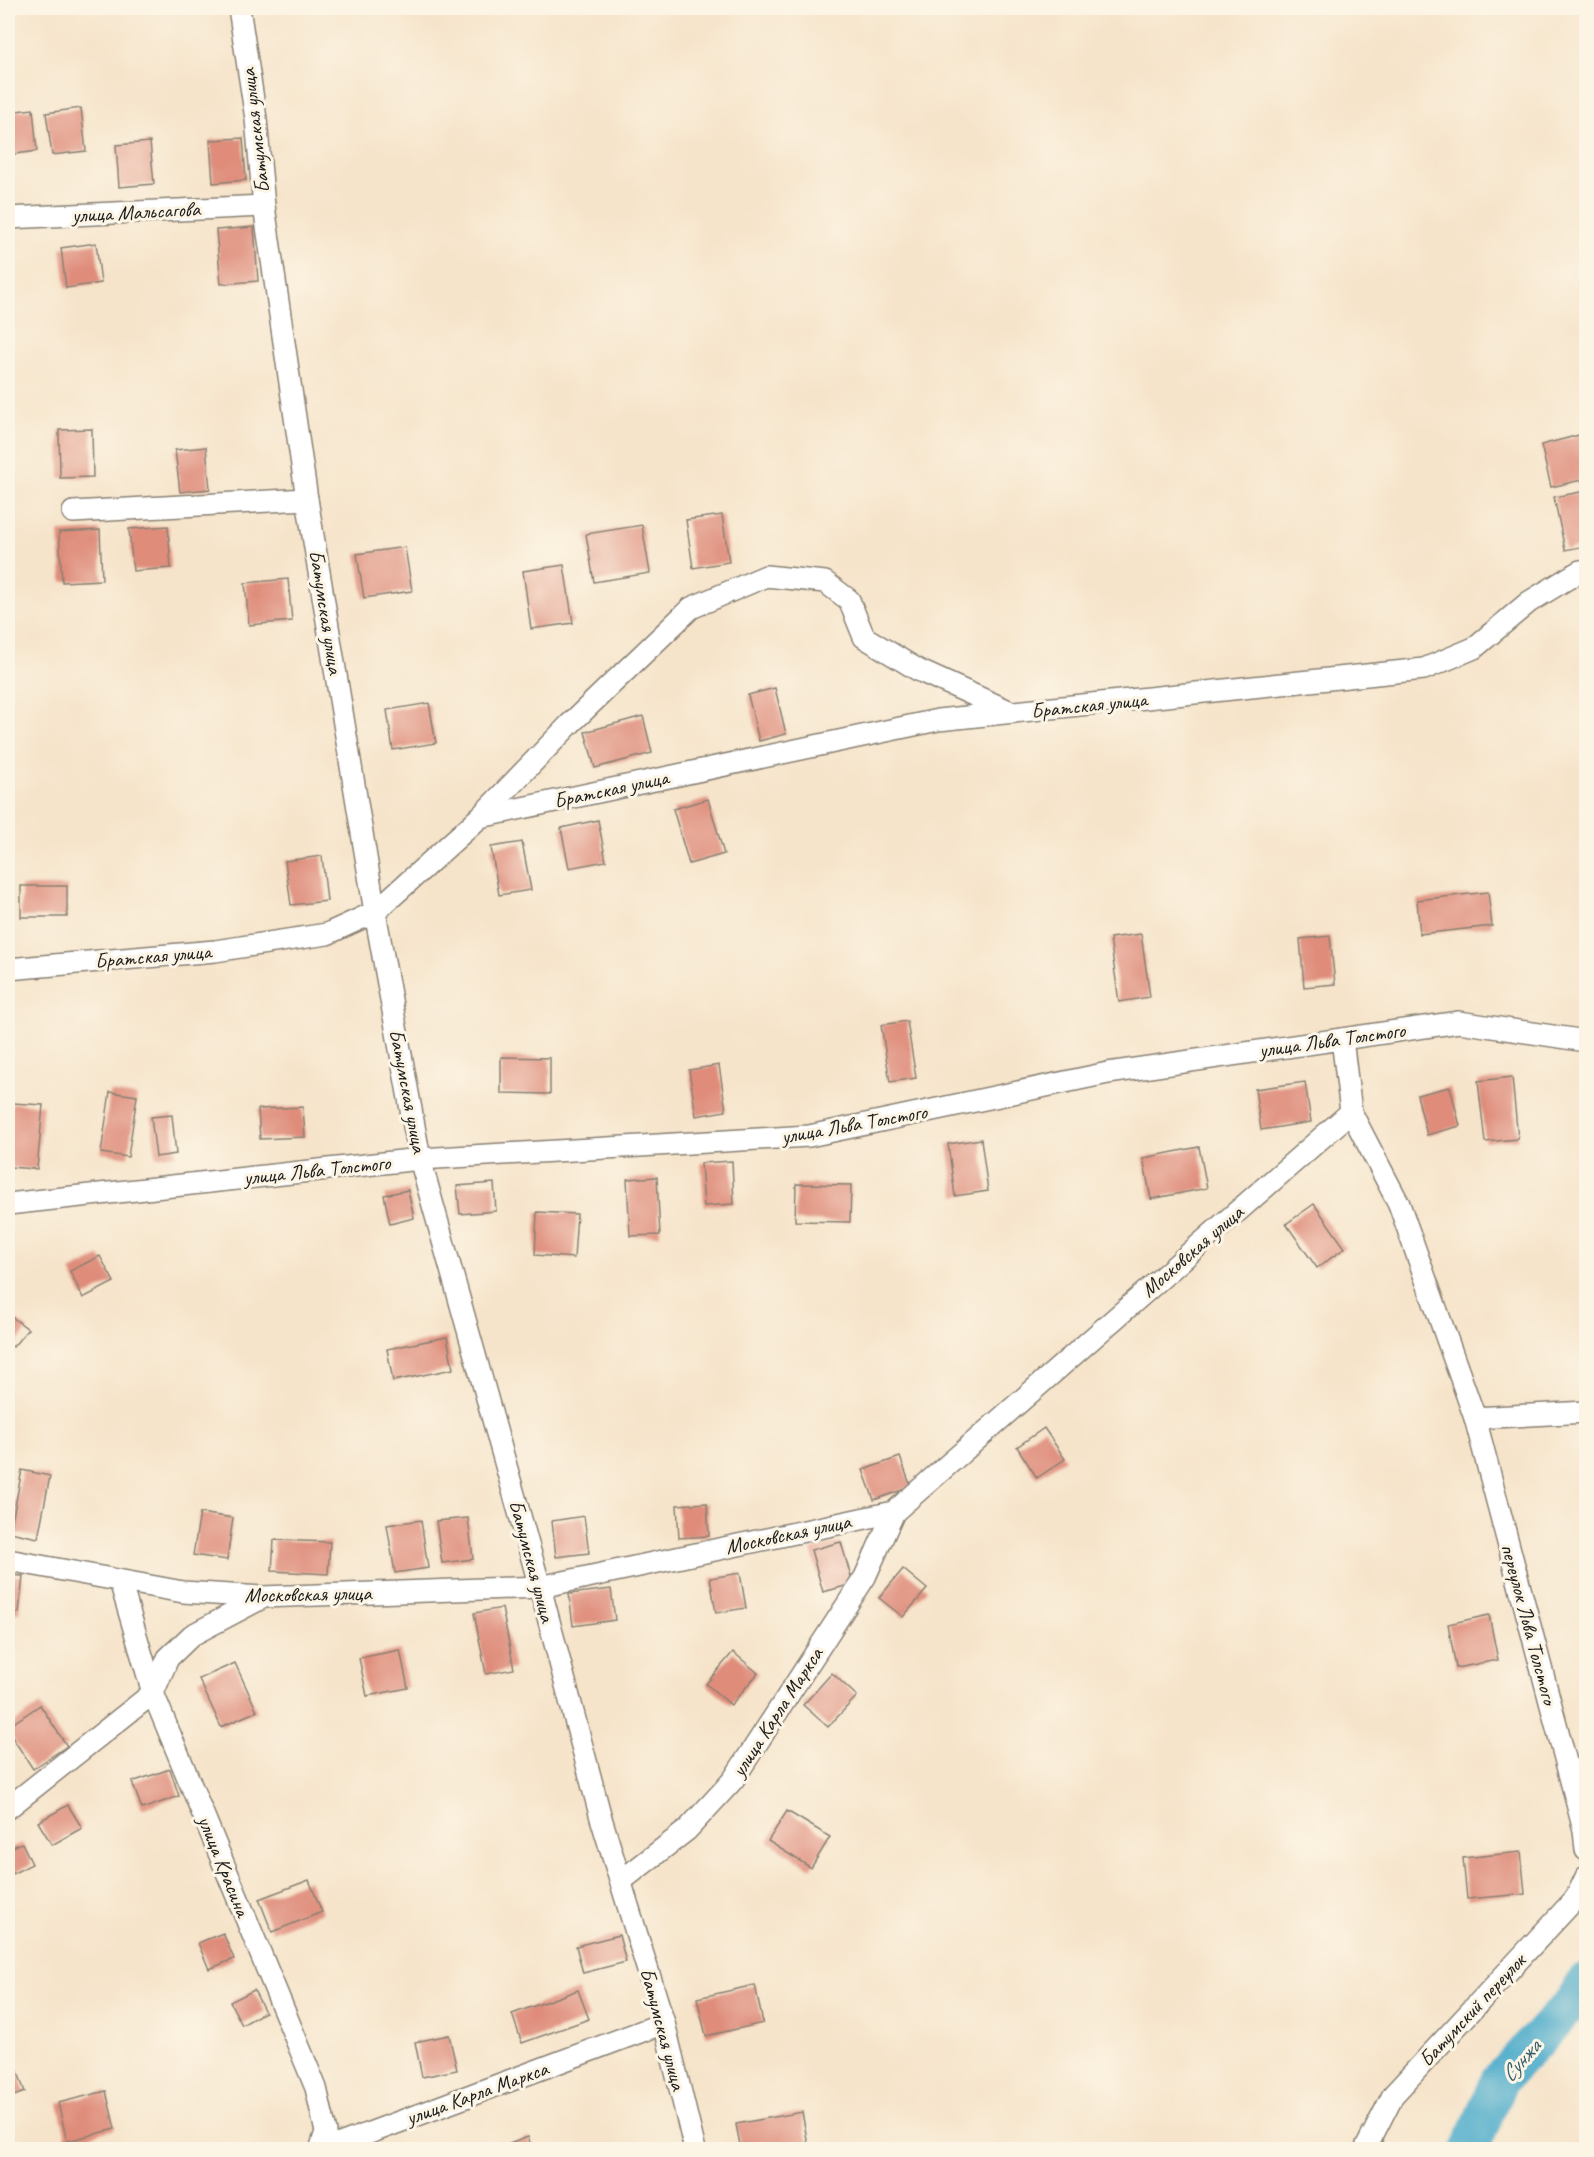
<svg xmlns="http://www.w3.org/2000/svg" width="1594" height="2157" font-family="Caveat,sans-serif">
<style>
.lines{fill:none;stroke-linecap:round;stroke-linejoin:round}
.river{stroke:#4cabcb;stroke-width:38}
.building{fill:#df8c7a}
.minor-casing{stroke:#898073;stroke-width:24}
.minor{stroke:#fff;stroke-width:21}
.labels{text-anchor:middle;stroke-width:6;stroke-linejoin:round;paint-order:stroke}
.street-label{font-size:21px;fill:#1c1c1c;stroke:#fcf5e5}
.water-label{font-size:22px;font-style:italic;fill:#325c6b;stroke:#fcf5e5}
</style>
<rect width="100%" height="100%" fill="#fcf5e5"/>
<filter id="ink" filterUnits="userSpaceOnUse"><feTurbulence type="fractalNoise" baseFrequency=".0167" numOctaves="2"/><feDisplacementMap in="SourceGraphic" scale="12" xChannelSelector="R" yChannelSelector="G"/><feConvolveMatrix kernelMatrix="1 2 1 2 8 2 1 2 1" color-interpolation-filters="sRGB"/></filter>
<filter id="wash" filterUnits="userSpaceOnUse"><feTurbulence type="fractalNoise" baseFrequency=".008" numOctaves="4" result="noise"/><feDisplacementMap in="SourceGraphic" scale="24" xChannelSelector="R" yChannelSelector="G"/><feGaussianBlur stdDeviation="1.35" result="paint"/><feColorMatrix in="noise" values="0 0 0 0 0 0 0 0 0 0 0 0 0 0 0 0 0 1.4 0 .05"/><feComposite in="paint" operator="in"/></filter>
<g filter="url(#wash)">
<rect width="100%" height="100%" fill="#f6e4ca"/>
<g class="lines">
<polyline class="river" points="1470,2150 1499,2080 1573,2002 1586,1981"/>
</g>
<g id="blocks">
<g class="building">
<polygon points="81,108 86,151 52,155 46,113"/>
<polygon points="33,109 37,151 8,155 8,112"/>
<polygon points="243,138 246,180 213,183 210,140"/>
<polygon points="150,142 154,184 119,187 116,145"/>
<polygon points="254,227 258,281 221,284 216,230"/>
<polygon points="96,243 101,283 66,288 61,248"/>
<polygon points="92,429 93,477 60,478 59,430"/>
<polygon points="1583,434 1586,449 1586,479 1551,487 1541,445"/>
<polygon points="206,447 210,489 180,492 175,450"/>
<polygon points="1586,491 1586,546 1565,550 1554,497"/>
<polygon points="722,515 729,562 693,568 686,520"/>
<polygon points="642,525 650,573 594,582 586,534"/>
<polygon points="168,526 171,568 133,571 129,529"/>
<polygon points="100,530 102,580 62,582 59,532"/>
<polygon points="405,547 412,591 364,598 357,554"/>
<polygon points="564,565 573,623 531,629 523,571"/>
<polygon points="288,579 292,621 249,625 245,583"/>
<polygon points="775,688 786,734 759,741 748,695"/>
<polygon points="429,703 436,743 393,750 387,710"/>
<polygon points="643,716 652,753 595,768 585,732"/>
<polygon points="708,799 724,854 689,864 673,809"/>
<polygon points="598,820 606,861 569,868 561,828"/>
<polygon points="522,842 531,890 499,895 491,847"/>
<polygon points="322,856 327,901 291,905 285,861"/>
<rect x="21" y="886" width="46" height="31"/>
<polygon points="1488,892 1492,926 1420,934 1417,900"/>
<polygon points="1141,934 1150,997 1119,1002 1110,938"/>
<polygon points="1330,936 1335,984 1304,987 1300,939"/>
<polygon points="1585,964 1586,964 1586,1010 1580,1009"/>
<polygon points="907,1021 916,1078 890,1082 881,1025"/>
<polygon points="501,1057 550,1058 550,1094 501,1093"/>
<polygon points="719,1065 726,1111 696,1116 689,1070"/>
<polygon points="1512,1077 1518,1139 1485,1142 1478,1081"/>
<polygon points="1305,1082 1311,1122 1261,1130 1255,1089"/>
<polygon points="1450,1087 1460,1126 1427,1135 1417,1095"/>
<polygon points="110,1092 137,1096 128,1157 101,1153"/>
<polygon points="12,1103 43,1105 37,1169 8,1167"/>
<polygon points="303,1107 305,1137 260,1139 258,1109"/>
<polygon points="172,1115 176,1154 156,1157 151,1117"/>
<polygon points="981,1139 988,1191 955,1196 948,1144"/>
<polygon points="1199,1147 1207,1188 1151,1199 1143,1158"/>
<polygon points="732,1161 734,1204 704,1206 701,1163"/>
<polygon points="657,1177 660,1235 630,1236 627,1179"/>
<polygon points="494,1183 496,1211 460,1214 457,1186"/>
<polygon points="796,1184 851,1185 850,1222 795,1221"/>
<polygon points="408,1190 414,1218 390,1224 384,1195"/>
<polygon points="1314,1204 1345,1248 1317,1268 1286,1224"/>
<polygon points="537,1212 577,1214 574,1258 535,1255"/>
<polygon points="100,1256 114,1282 83,1298 70,1271"/>
<polygon points="8,1314 28,1329 13,1347 8,1343"/>
<polygon points="447,1337 453,1369 393,1381 387,1349"/>
<polygon points="1044,1428 1065,1459 1037,1478 1017,1447"/>
<polygon points="900,1457 911,1487 874,1500 863,1470"/>
<polygon points="22,1470 50,1476 38,1538 10,1532"/>
<polygon points="707,1503 709,1536 679,1538 677,1505"/>
<polygon points="200,1513 233,1518 227,1560 193,1555"/>
<polygon points="584,1516 589,1553 556,1557 552,1521"/>
<polygon points="468,1518 473,1559 442,1563 436,1521"/>
<polygon points="421,1520 428,1568 395,1573 387,1525"/>
<polygon points="274,1540 330,1542 328,1574 272,1571"/>
<polygon points="841,1542 853,1584 823,1592 811,1550"/>
<polygon points="903,1569 927,1589 903,1617 879,1598"/>
<polygon points="740,1573 746,1608 716,1613 710,1578"/>
<polygon points="8,1575 23,1576 19,1613 8,1612"/>
<polygon points="611,1589 615,1620 573,1626 569,1594"/>
<polygon points="502,1608 514,1669 486,1674 474,1613"/>
<polygon points="1489,1615 1498,1660 1456,1668 1448,1624"/>
<polygon points="400,1650 408,1688 367,1696 359,1658"/>
<polygon points="733,1652 758,1673 731,1705 706,1684"/>
<polygon points="235,1663 257,1711 221,1727 199,1679"/>
<polygon points="1585,1670 1586,1670 1586,1703 1582,1702"/>
<polygon points="832,1673 857,1696 828,1727 803,1705"/>
<polygon points="40,1705 67,1746 33,1769 8,1731 8,1727"/>
<polygon points="170,1769 179,1796 142,1809 132,1782"/>
<polygon points="68,1805 82,1828 52,1845 38,1822"/>
<polygon points="787,1811 830,1837 811,1868 768,1841"/>
<polygon points="22,1843 32,1864 8,1876 8,1849"/>
<polygon points="1521,1852 1525,1894 1467,1899 1463,1858"/>
<polygon points="309,1880 322,1912 272,1932 259,1899"/>
<polygon points="223,1933 234,1959 209,1969 198,1943"/>
<polygon points="619,1935 626,1962 583,1973 576,1946"/>
<polygon points="755,1985 763,2023 706,2036 697,1998"/>
<polygon points="254,1990 265,2012 242,2025 230,2002"/>
<polygon points="578,1990 589,2019 522,2043 512,2014"/>
<polygon points="449,2035 457,2070 422,2077 415,2042"/>
<polygon points="15,2064 25,2092 8,2098 8,2067"/>
<polygon points="106,2091 115,2129 67,2141 58,2103"/>
<polygon points="802,2112 809,2150 741,2150 736,2124"/>
<polygon points="528,2137 533,2150 496,2150 496,2149"/>
</g>
</g>
</g>
<g filter="url(#ink)">
<use href="#blocks" fill-opacity="0" stroke="#898073" stroke-width="1.5"/>
<g class="lines">
<defs>
<g id="minor">
<polyline points="239,8 256,119 264,206 307,499 375,912 420,1159 540,1587 601,1818 664,2023 695,2150"/>
<polyline points="8,218 264,206"/>
<polyline points="73,512 307,499"/>
<polyline points="480,817 570,724 691,608 766,576 825,582 849,600 864,637 918,670 1011,712"/>
<polyline points="8,969 215,951 327,934 375,912 480,817 938,720 1424,669 1474,648 1529,602 1580,571 1586,570"/>
<polyline points="1351,1112 1399,1204 1475,1418 1584,1830 1586,1850"/>
<polyline points="8,1204 420,1159 809,1136 1108,1073 1459,1022 1586,1041"/>
<polyline points="1475,1418 1586,1412"/>
<polyline points="8,1560 183,1592 262,1597 540,1587 894,1512 1351,1112 1342,1039"/>
<polyline points="120,1581 153,1693 316,2088 326,2132 320,2150"/>
<polyline points="8,1808 153,1693 168,1658 192,1635 262,1598"/>
<polyline points="621,1881 687,1830 733,1780 865,1577 894,1512"/>
<polyline points="324,2150 664,2023"/>
<polyline points="1365,2150 1393,2095 1576,1898 1586,1877"/>
</g>
</defs>
<use href="#minor" class="minor-casing"/>
<use href="#minor" class="minor"/>
</g>
</g>
<g class="labels">
<g class="street-label">
<text transform="translate(255 131) rotate(-97)" y="7">Батумская улица</text>
<text transform="translate(136 212) rotate(-3)" y="7">улица Мальсагова</text>
<text transform="translate(326 612) rotate(81)" y="7">Батумская улица</text>
<text transform="translate(1089 705) rotate(-6)" y="7">Братская улица</text>
<text transform="translate(611 789) rotate(-12)" y="7">Братская улица</text>
<text transform="translate(153 956) rotate(-5)" y="7">Братская улица</text>
<text transform="translate(1332 1040) rotate(-8)" y="7">улица Льва Толстого</text>
<text transform="translate(408 1091) rotate(79)" y="7">Батумская улица</text>
<text transform="translate(854 1124) rotate(-10)" y="7">улица Льва Толстого</text>
<text transform="translate(317 1170) rotate(-6)" y="7">улица Льва Толстого</text>
<text transform="translate(1192 1251) rotate(-41)" y="7">Московская улица</text>
<text transform="translate(788 1534) rotate(-12)" y="7">Московская улица</text>
<text transform="translate(532 1561) rotate(75)" y="7">Батумская улица</text>
<text transform="translate(308 1594) rotate(-1)" y="7">Московская улица</text>
<text transform="translate(1529 1624) rotate(75)" y="7">переулок Льва Толстого</text>
<text transform="translate(777 1712) rotate(-57)" y="7">улица Карла Маркса</text>
<text transform="translate(224 1866) rotate(68)" y="7">улица Красина</text>
<text transform="translate(1472 2010) rotate(-47)" y="7">Батумский переулок</text>
<text transform="translate(663 2029) rotate(75)" y="7">Батумская улица</text>
<text transform="translate(477 2093) rotate(-20)" y="7">улица Карла Маркса</text>
</g>
<g class="water-label">
<text transform="translate(1520 2060) rotate(-48)" y="8">Сунжа</text>
</g>
</g>
<rect width="1594" height="2157" fill="none" stroke="#fcf5e5" stroke-width="30"/>
</svg>
